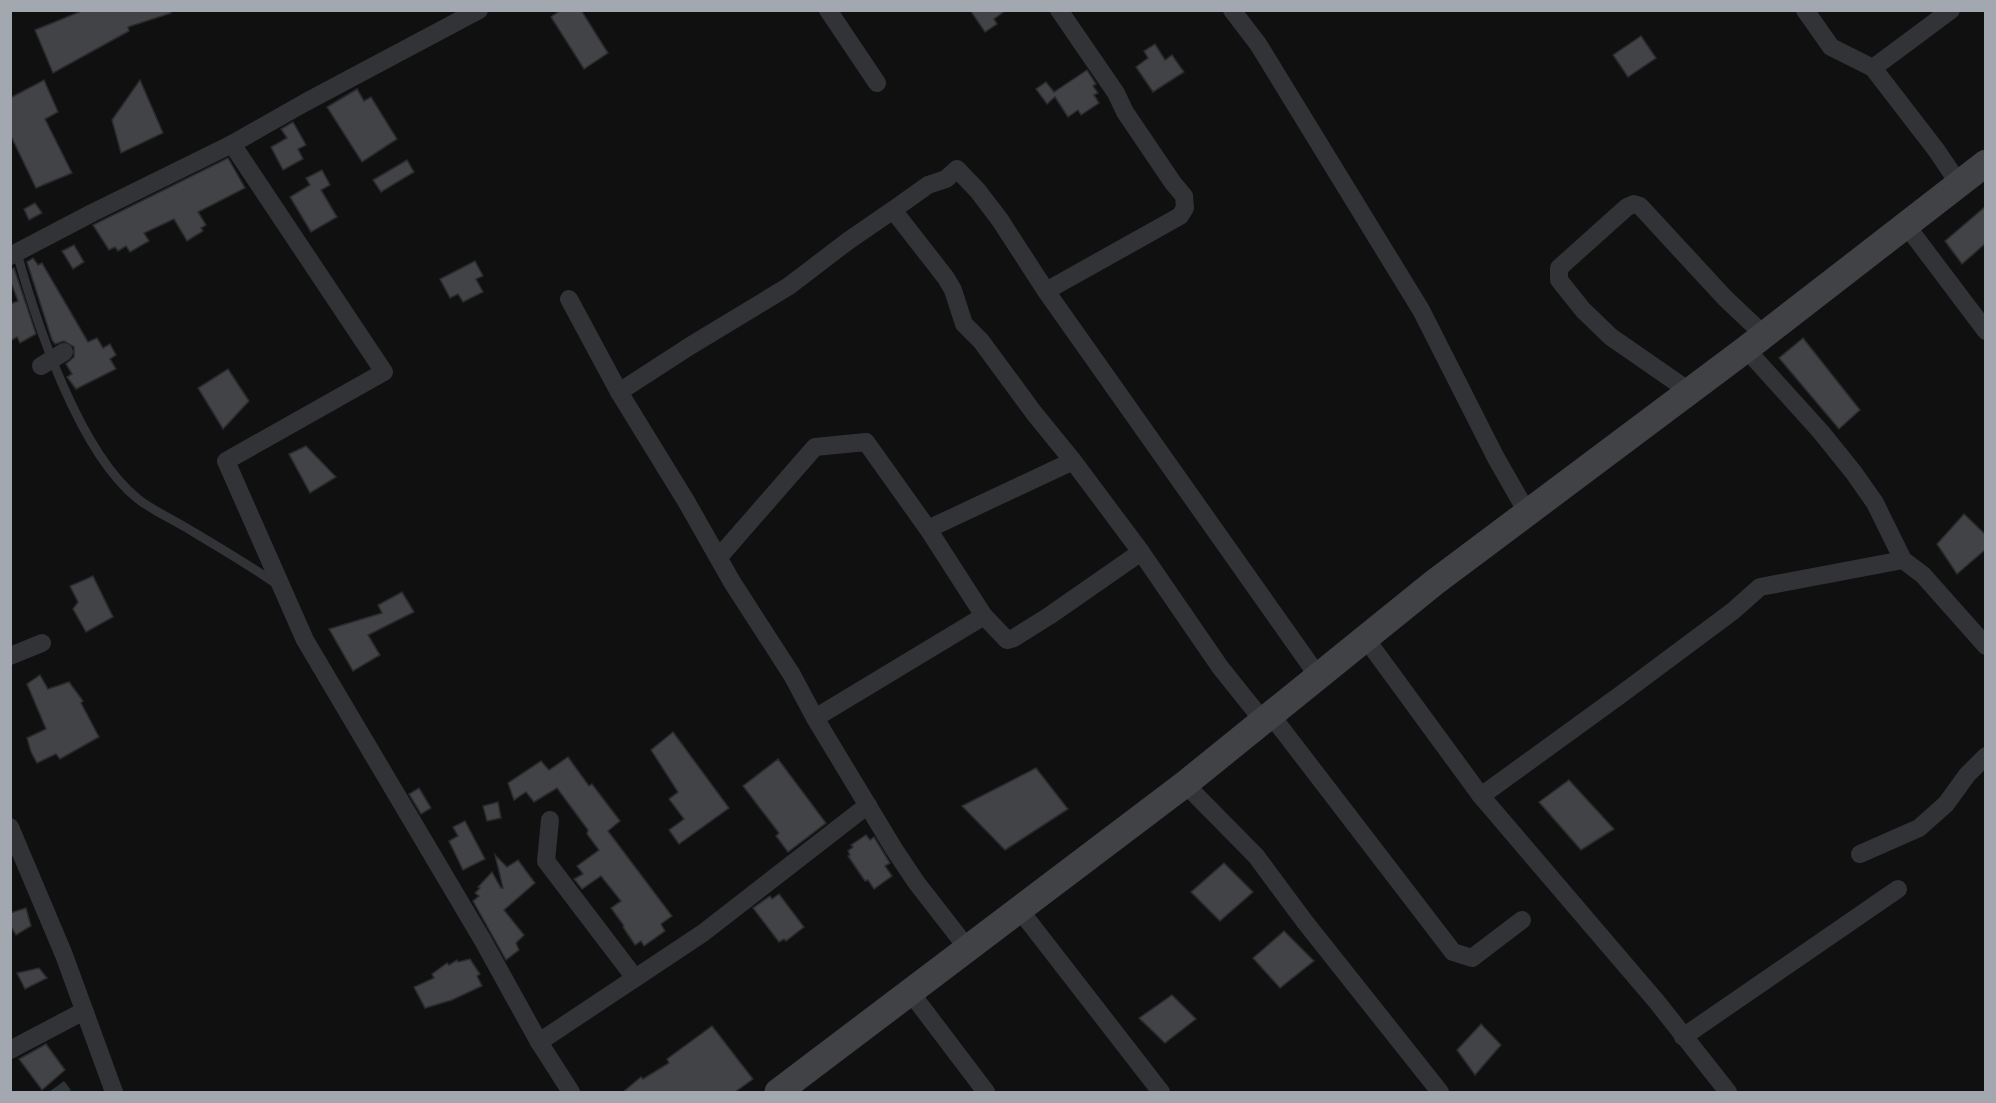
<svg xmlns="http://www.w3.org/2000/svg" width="1996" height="1103" font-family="Inter,sans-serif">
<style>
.water{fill:#2e353a}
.building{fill:#424346;stroke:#2b2b2d;stroke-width:1.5}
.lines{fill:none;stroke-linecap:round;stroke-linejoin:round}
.lane{stroke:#323336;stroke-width:9}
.street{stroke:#323336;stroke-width:18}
.secondary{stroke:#404246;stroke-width:27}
.street-bridge{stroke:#323336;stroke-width:18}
</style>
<rect width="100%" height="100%" fill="#101011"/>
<polygon class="water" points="64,1081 71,1090 67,1092 49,1092"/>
<g class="building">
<polygon points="84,10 170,10 171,13 128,27 129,31 53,73 35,30"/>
<polygon points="561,10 581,10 608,53 584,69 551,17"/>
<polygon points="970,10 1006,10 994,19 997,24 985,32"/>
<polygon points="1641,36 1656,58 1628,77 1613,55"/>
<polygon points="1155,44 1165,60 1172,55 1184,72 1153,92 1136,67 1148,58 1144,51"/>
<polygon points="1087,70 1096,84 1093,86 1098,93 1094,95 1099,103 1081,115 1078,110 1068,117 1055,97 1047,104 1036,89 1046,82 1054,92"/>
<polygon points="44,80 58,112 45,119 72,173 36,188 10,134 10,98"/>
<polygon points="140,80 163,133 121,153 112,120"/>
<polygon points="357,89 364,101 371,97 397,139 362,162 327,107"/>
<polygon points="293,122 306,145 298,149 303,159 283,170 271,147 287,138 281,129"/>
<polygon points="228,158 245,188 198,212 206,225 201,228 203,231 187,241 174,219 144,233 149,241 130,252 126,246 118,251 115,247 109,250 93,225"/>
<polygon points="407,160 414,172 381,192 373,180"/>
<polygon points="322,170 330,185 321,190 337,217 311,232 290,197 310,185 306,178"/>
<polygon points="35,203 42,213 29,220 24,209"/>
<polygon points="1986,206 1986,243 1962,264 1945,241"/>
<polygon points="74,245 84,262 73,269 62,251"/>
<polygon points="33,258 38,265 42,263 88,342 97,338 103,348 110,344 116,355 110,359 116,369 76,389 67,377 72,374 66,364 74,357 74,347 64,341 55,344 52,340 27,262"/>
<polygon points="475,261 483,276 476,279 483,292 463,302 458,294 450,298 440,279"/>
<polygon points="14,268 36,334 20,343 17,337 10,341 10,304 18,301 10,280 10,270"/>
<polygon points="1803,338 1860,410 1839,429 1779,358"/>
<polygon points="228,369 249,401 223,429 198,388"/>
<polygon points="306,446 336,477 310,493 289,454"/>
<polygon points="1964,514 1986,535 1986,549 1957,574 1937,544"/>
<polygon points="93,576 113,617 86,632 73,609 78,602 70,586"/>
<polygon points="402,592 414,612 368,635 380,655 353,671 329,629 382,613 378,605"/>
<polygon points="40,675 48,689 69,682 83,701 81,703 99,737 60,759 56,754 37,763 31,752 27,738 46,729 27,684"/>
<polygon points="673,732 729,808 679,844 669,830 684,819 669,799 678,792 651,750"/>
<polygon points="568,757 589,786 592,784 620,821 608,831 672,916 661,924 665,931 644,946 641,941 635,945 623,927 624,926 611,908 621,901 601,876 582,889 574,879 583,874 577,866 599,850 587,834 588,830 557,788 534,802 526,792 514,800 508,783 541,761 549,770"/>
<polygon points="778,759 826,823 788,852 776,836 779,833 743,786"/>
<polygon points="1036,768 1068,809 1005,850 962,806"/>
<polygon points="1569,780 1614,829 1581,850 1539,802"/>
<polygon points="419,788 431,808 421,814 409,794"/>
<polygon points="498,802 501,818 487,821 483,806"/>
<polygon points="465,821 485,859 463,870 449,841 458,836 453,827"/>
<polygon points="866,835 870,840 874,837 890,863 885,866 892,876 874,889 868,880 865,881 848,856 850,855 848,851 853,847 851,845"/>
<polygon points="495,855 507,867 518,860 535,883 504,910 524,935 516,943 519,950 506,960 473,901 479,896 475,893 480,888 478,887 492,872 501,888 503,888"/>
<polygon points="1224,863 1253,892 1220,921 1191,892"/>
<polygon points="779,894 804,927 786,941 784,939 779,942 753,908 770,896 772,899"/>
<polygon points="26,908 31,926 16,935 10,925 10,913"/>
<polygon points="1284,931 1314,961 1280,988 1253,958"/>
<polygon points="470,959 480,974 477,976 482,986 452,1000 425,1008 414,987 434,978 432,974 447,963 449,965 457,960 458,962"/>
<polygon points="39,968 47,978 25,989 17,973"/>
<polygon points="1172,995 1196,1019 1165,1043 1139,1018"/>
<polygon points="1481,1024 1501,1045 1475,1075 1457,1050"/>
<polygon points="712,1026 753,1079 735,1092 623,1092 641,1077 643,1079 669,1063 667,1059"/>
<polygon points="46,1044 65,1070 42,1090 19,1059"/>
</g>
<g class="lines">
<path class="lane" d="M17,253C37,325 79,452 138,499C152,510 170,518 185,527C217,546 248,564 278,585"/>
<g class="street">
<polyline points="828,10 877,83"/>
<polyline points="1232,10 1258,44 1421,310 1496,458 1528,514"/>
<polyline points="1805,10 1831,47 1873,68 1937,151 1959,184"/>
<polyline points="1873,68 1951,10"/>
<polyline points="232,144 384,372 226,461 305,640 482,939 539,1042 571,1092"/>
<polyline points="893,210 928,185 946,179 957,169 978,191 1000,220 1046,291 1318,676"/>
<polyline points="1906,225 1986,331"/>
<polyline points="10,256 92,213 232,144 306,102 479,10"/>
<polyline points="1046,291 1180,216 1185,208 1184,196 1173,183 1125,112 1116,93 1059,10"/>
<polyline points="569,299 619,392 686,501 732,582 792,675 815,718 894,849 916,882 968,949"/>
<polyline points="1746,349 1821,432 1854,473 1875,503 1903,560 1923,575 1986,646"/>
<polyline points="1689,391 1611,337 1583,310 1559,280 1559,268 1627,207 1634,204 1640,206 1725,298 1764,335"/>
<polyline points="619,392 690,346 789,286 848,241 893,210 946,278 953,290 964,324 981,341 1034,413 1073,461 1141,552 1220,667 1264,722"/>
<polyline points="928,529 1073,461"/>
<polyline points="719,557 815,447 866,442 928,529 984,616 1007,640 1014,638 1049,616 1141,552"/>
<polyline points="1366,639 1481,796 1657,1002 1728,1092"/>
<polyline points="10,656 42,643"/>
<polyline points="1271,715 1453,952 1472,958 1522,920"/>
<polyline points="815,718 984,616"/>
<polyline points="1185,784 1256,856 1305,922 1440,1092"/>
<polyline points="1481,796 1623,693 1733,611 1760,587 1903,560"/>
<polyline points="550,820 546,861 635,978"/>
<polyline points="10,827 64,955 114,1092"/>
<polyline points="1860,854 1919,828 1946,804 1967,775 1986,756"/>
<polyline points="1019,909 1161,1092"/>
<polyline points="911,993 986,1092"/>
<polyline points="1683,1037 1898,889"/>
<polyline points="539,1042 703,933 868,805"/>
<polyline points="10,1050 84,1011"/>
</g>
<polyline class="secondary" points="778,1092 1185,784 1435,582 1746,349 1986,163"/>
<polyline class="street-bridge" points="41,366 64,352"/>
</g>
<rect width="1996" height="1103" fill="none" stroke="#a3a7b0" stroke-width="24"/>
</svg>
